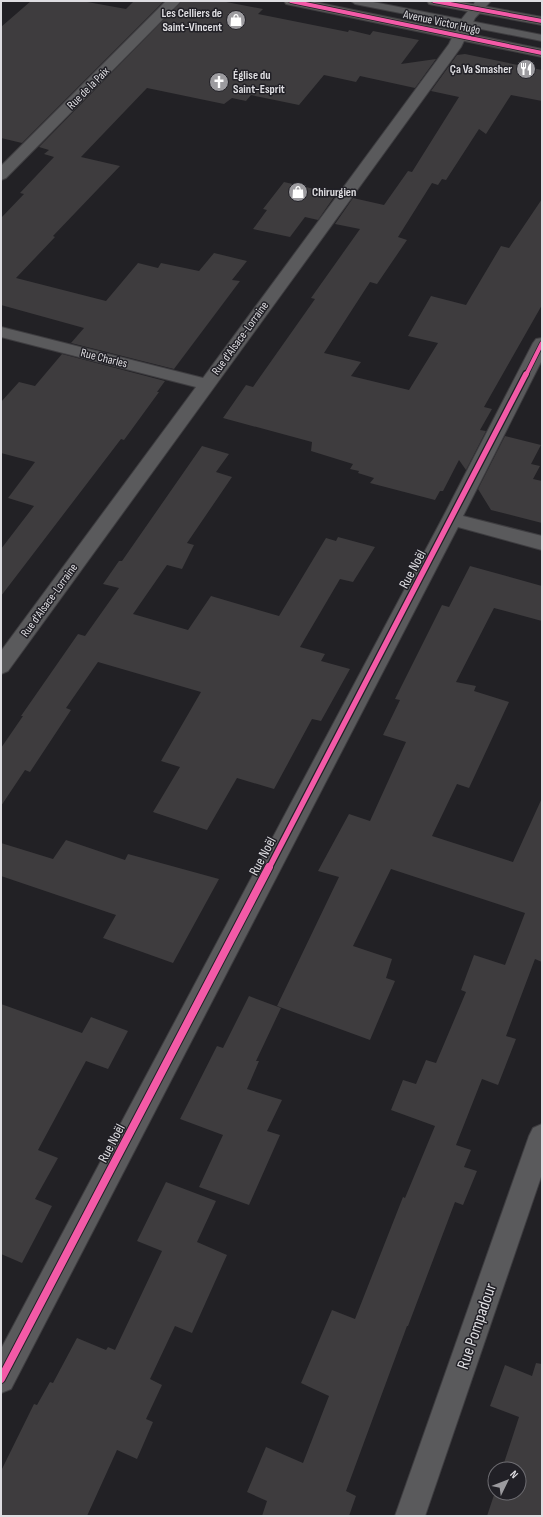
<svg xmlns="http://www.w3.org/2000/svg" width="543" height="1517" font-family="'Sofia Sans Condensed',sans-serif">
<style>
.building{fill:#3e3c3e}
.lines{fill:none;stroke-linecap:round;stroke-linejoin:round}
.lane-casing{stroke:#3e3d40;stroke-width:2}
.street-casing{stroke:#3e3d40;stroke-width:2}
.primary-casing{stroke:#3e3d40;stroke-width:2}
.lane{fill:#5a5a5c;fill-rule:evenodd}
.street{fill:#5a5a5c;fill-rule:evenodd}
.primary{fill:#5c5958;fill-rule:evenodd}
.cycleway-far2-casing{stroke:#212026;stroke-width:5.5}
.cycleway-far1-casing{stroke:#212026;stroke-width:8}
.cycleway-casing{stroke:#212026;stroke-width:10}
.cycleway-far2{stroke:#f35aa7;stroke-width:4}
.cycleway-far1{stroke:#f35aa7;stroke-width:5.5}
.cycleway{stroke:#f35aa7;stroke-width:8}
.labels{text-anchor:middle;stroke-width:3;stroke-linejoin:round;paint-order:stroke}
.far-poi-label{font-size:12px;font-weight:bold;fill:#dedde1;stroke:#212026;text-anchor:end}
.far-street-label{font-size:12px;fill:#dedde1;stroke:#212026}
.street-label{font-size:14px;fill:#dedde1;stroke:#212026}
.near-street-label{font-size:17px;fill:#dedde1;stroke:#212026}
</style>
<rect width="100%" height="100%" fill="#222125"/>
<g class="building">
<polygon points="31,1 82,1 126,9 134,1 164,1 22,143 1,138 1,27"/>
<polygon points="182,1 221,1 263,9 258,14 348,32 349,30 370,35 373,31 419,40 401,64 436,59 415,88 360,76 356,82 324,75 299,105 251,95 246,101 232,98 224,104 147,88 81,157 120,166 53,236 55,237 16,278 106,301 138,263 158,268 161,263 199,271 214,253 247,261 232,280 240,281 174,369 71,343 84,328 1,305 1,218 24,194 20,193 54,157 44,154 49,150 39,147"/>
<polygon points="465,54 542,70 542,101 511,95 486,134 479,129 446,180 442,179 438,185 432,183 398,237 407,240 377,284 370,282 324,353 361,362 351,376 409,390 438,343 408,336 431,296 466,305 501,246 509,248 542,199 542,305 484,407 492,409 480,430 486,431 466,470 459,460 443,491 440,491 435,500 370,483 374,478 358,473 359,471 350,469 353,464 311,451 312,442 223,418 246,385 253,387 315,299 311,298 360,229 335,224 353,198 384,205 408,171 412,172 459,97 431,91 457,55"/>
<polygon points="284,182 336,194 318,220 305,217 290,237 253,229 267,210 263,209"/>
<polygon points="62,354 165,381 157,392 159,392 124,440 121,439 1,596 1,549 34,506 8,498 35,462 1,453 1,402 19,382 35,386"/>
<polygon points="505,436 541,445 531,464 540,466 533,479 542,481 542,523 491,510 478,489"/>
<polygon points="202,446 229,454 216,472 232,477 187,543 194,545 182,569 167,565 133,614 188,630 211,596 279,616 326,538 336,541 338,537 375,547 353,582 340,579 300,647 325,654 321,661 350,669 321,721 312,719 274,789 237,778 207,830 153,812 180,767 161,761 201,692 98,662 66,708 71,710 30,772 25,770 1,806 1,748 23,716 21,716 78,634 85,636 119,588 103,584 119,561 122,561"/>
<polygon points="470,566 542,586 542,621 494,608 456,682 476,686 474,691 509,702 469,788 457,784 432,836 513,862 542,798 542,962 535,959 506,1036 516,1039 498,1085 482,1079 456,1145 471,1150 464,1167 477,1171 463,1205 455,1202 408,1326 407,1326 346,1491 356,1496 349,1516 262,1516 267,1501 247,1492 266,1447 303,1463 329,1396 301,1383 332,1310 355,1319 403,1197 405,1198 435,1126 391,1110 403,1080 416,1084 426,1060 436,1063 466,992 461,990 474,955 505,965 525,913 391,869 353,946 392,959 386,978 395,981 370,1040 277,1006 339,877 318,871 349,814 370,821 406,742 383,735 400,700 395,699 442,605 449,607"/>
<polygon points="66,840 125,860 128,854 219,879 173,963 103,938 116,915 1,876 1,843 53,859"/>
<polygon points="249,996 281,1008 256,1061 259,1061 247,1089 282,1100 267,1131 280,1135 249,1205 199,1187 223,1135 180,1119 217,1046 223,1048"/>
<polygon points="1,1004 82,1033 91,1017 128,1031 108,1069 86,1061 38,1150 58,1158 35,1199 52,1206 22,1263 1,1254"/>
<polygon points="166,1182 216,1201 197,1242 227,1255 192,1333 175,1326 150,1379 162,1385 146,1419 153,1422 137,1459 117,1450 87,1516 1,1516 1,1471 34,1404 37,1405 50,1382 53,1383 77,1338 106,1350 108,1347 115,1350 162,1251 137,1241"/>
<polygon points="536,1363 542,1364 542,1516 487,1516 495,1492 519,1493 519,1469 502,1469 519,1417 490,1406 505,1365 532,1376"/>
</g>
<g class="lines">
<defs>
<polygon id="lane" points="351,1 368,1 542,35 542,41 355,4"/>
<g id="street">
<polygon points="166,1 181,1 6,178 1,180 1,166"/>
<polygon points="476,1 491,1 475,18 461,47 8,671 1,674 1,651 196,387 1,337 1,327 203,378 449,44 460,21"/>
<polygon points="542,338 542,360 463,516 542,536 542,550 458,527 11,1389 1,1393 1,1349 442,519 533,343 536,339"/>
<polygon points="542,1124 542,1174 425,1516 395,1516 529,1136 533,1128"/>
</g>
<g id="primary">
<polygon points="284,1 310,1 542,49 542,57 291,5 286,4"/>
<polygon points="427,1 456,1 542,17 542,25 434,5 429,4"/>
</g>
</defs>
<use href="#lane" class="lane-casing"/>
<use href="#street" class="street-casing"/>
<use href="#primary" class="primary-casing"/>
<use href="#lane" class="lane"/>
<use href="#street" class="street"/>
<use href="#primary" class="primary"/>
<defs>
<g id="cycleway-far2">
<polyline points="291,1 542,53"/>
<polyline points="434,1 542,21"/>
<polyline points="526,375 542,343"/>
</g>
<polyline id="cycleway-far1" points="269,868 526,374"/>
<polyline id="cycleway" points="1,1379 269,867"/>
</defs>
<use href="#cycleway-far2" class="cycleway-far2-casing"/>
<use href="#cycleway-far1" class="cycleway-far1-casing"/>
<use href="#cycleway" class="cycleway-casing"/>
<use href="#cycleway-far2" class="cycleway-far2"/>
<use href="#cycleway-far1" class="cycleway-far1"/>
<use href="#cycleway" class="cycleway"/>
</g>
<defs>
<symbol id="shop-disc" viewBox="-11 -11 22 22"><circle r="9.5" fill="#9c9b9f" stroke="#212026"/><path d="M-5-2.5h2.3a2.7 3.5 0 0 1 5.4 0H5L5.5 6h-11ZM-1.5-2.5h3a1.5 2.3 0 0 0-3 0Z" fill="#fff"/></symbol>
<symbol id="restaurant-disc" viewBox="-11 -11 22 22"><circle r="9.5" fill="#9c9b9f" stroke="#212026"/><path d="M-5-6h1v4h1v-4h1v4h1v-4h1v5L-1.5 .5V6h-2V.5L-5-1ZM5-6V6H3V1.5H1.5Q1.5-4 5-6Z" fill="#fff"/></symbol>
<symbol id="church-disc" viewBox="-11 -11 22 22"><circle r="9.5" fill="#9c9b9f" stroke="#212026"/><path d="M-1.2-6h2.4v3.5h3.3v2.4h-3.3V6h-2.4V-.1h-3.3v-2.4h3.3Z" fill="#fff"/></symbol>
</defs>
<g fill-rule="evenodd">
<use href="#shop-disc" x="225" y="9" width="22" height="22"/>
<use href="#restaurant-disc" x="515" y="58" width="22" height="22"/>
<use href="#church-disc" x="208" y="71" width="22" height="22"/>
<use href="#shop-disc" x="287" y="181" width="22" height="22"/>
</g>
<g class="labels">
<g class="far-poi-label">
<text x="222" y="17">Les Celliers de<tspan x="222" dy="14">Saint-Vincent</tspan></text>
<text x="512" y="73">Ça Va Smasher</text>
<text x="233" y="79" text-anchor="start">Église du<tspan x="233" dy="14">Saint-Esprit</tspan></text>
<text x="312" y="196" text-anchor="start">Chirurgien</text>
</g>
<g class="far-street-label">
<text transform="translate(442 22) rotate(12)" y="4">Avenue Victor Hugo</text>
<text transform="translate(88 88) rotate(-45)" y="4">Rue de la Paix</text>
<text transform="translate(240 338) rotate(-54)" y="4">Rue d'Alsace-Lorraine</text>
<text transform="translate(104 358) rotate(14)" y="4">Rue Charles</text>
<text transform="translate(49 600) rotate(-54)" y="4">Rue d'Alsace-Lorraine</text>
</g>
<g class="street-label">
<text transform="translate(412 569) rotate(-62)" y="5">Rue Noël</text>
<text transform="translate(262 856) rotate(-62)" y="5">Rue Noël</text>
<text transform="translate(111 1143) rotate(-62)" y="5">Rue Noël</text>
</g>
<g class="near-street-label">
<text transform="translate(476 1326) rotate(-71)" y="6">Rue Pompadour</text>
</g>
</g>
<rect width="543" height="1517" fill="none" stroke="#dedde1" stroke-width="4"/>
<g transform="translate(507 1481) rotate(47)"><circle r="19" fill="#212026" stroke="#6d6c71"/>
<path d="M0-3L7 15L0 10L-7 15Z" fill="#9c9b9f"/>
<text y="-6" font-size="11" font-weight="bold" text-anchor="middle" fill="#dedde1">N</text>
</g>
</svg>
